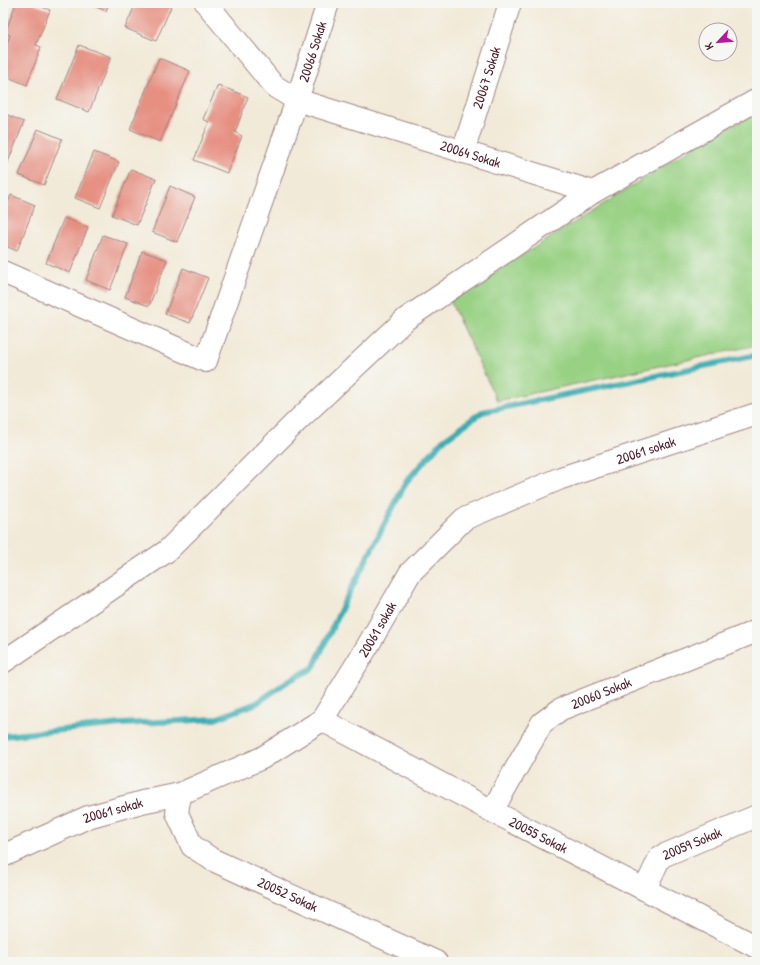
<svg xmlns="http://www.w3.org/2000/svg" width="760" height="965" font-family="'Patrick Hand',sans-serif">
<style>
.green{fill:#99d184;stroke:#727858}
.lines{fill:none;stroke-linecap:round;stroke-linejoin:round}
.stream{stroke:#3cadb3;stroke-width:6}
.building{fill:#e69082}
.minor-casing{stroke:#9e8482;stroke-width:24}
.tertiary-casing{stroke:#9e8482;stroke-width:24}
.minor{stroke:#fff;stroke-width:22}
.tertiary{stroke:#fff;stroke-width:22}
.labels{text-anchor:middle;stroke-width:3;stroke-linejoin:round;paint-order:stroke}
.street-label{font-size:14px;fill:#4a1f2b;stroke:#f6f6f2}
</style>
<rect width="100%" height="100%" fill="#f6f6f2"/>
<filter id="ink" filterUnits="userSpaceOnUse"><feTurbulence type="fractalNoise" baseFrequency=".025" numOctaves="2"/><feDisplacementMap in="SourceGraphic" scale="8" xChannelSelector="R" yChannelSelector="G"/><feConvolveMatrix kernelMatrix="1 2 1 2 8 2 1 2 1" color-interpolation-filters="sRGB"/></filter>
<filter id="wash" filterUnits="userSpaceOnUse"><feTurbulence type="fractalNoise" baseFrequency=".012" numOctaves="4" result="noise"/><feDisplacementMap in="SourceGraphic" scale="16" xChannelSelector="R" yChannelSelector="G"/><feGaussianBlur stdDeviation="0.9" result="paint"/><feColorMatrix in="noise" values="0 0 0 0 0 0 0 0 0 0 0 0 0 0 0 0 0 1.4 0 .05"/><feComposite in="paint" operator="in"/></filter>
<g filter="url(#wash)">
<rect width="100%" height="100%" fill="#f2ead8"/>
<polygon class="green" points="757,113 757,345 497,401 450,301 711,136"/>
<g class="lines">
<polyline class="stream" points="3,736 121,724 215,719 257,703 288,681 313,668 346,599 406,482 442,441 482,412 757,355"/>
</g>
<g id="blocks">
<g class="building">
<polygon points="16,3 31,3 50,10 36,45 41,47 27,85 3,75 3,55 10,35 5,33"/>
<polygon points="87,3 109,3 106,11"/>
<polygon points="136,3 161,3 171,7 156,41 125,28"/>
<polygon points="79,45 111,57 89,112 57,99"/>
<polygon points="159,58 190,71 160,142 130,129"/>
<polygon points="218,85 248,97 235,132 242,136 227,173 194,160 209,122 203,119"/>
<polygon points="3,113 24,122 6,167 3,166"/>
<polygon points="38,129 62,139 44,185 19,175"/>
<polygon points="94,152 119,162 100,208 75,198"/>
<polygon points="131,169 156,179 137,225 112,215"/>
<polygon points="170,186 195,197 177,242 152,232"/>
<polygon points="11,195 35,205 17,251 3,245 3,215"/>
<polygon points="64,218 88,227 70,273 46,263"/>
<polygon points="103,235 128,244 110,290 86,280"/>
<polygon points="142,251 167,260 149,306 125,297"/>
<polygon points="183,268 208,278 190,323 165,314"/>
</g>
</g>
</g>
<g filter="url(#ink)">
<use href="#blocks" fill-opacity="0" stroke="#9e8482" stroke-width="1"/>
<g class="lines">
<defs>
<g id="minor">
<path id="s1" d="M206,3L274,86L297,100L593,192L757,100"/>
<path id="s2" d="M463,152L510,3"/>
<path id="s3" d="M3,272L206,361L297,100L328,3"/>
<path id="s4" d="M322,720L492,811L757,947"/>
<path id="s5" d="M180,794L177,813L192,846L213,860L436,962"/>
<path id="s6" d="M492,811L542,723L561,709L757,631"/>
<path id="s7" d="M5,855L88,817L142,802L180,794L262,758L322,720L367,647L410,573L464,519L561,478L757,414"/>
<path id="s8" d="M645,889L660,857L757,816"/>
</g>
<polyline id="tertiary" points="3,662 167,551 296,422 406,319 593,192"/>
</defs>
<use href="#minor" class="minor-casing"/>
<use href="#tertiary" class="tertiary-casing"/>
<use href="#minor" class="minor"/>
<use href="#tertiary" class="tertiary"/>
</g>
</g>
<g class="labels">
<g class="street-label">
<text dy="5" stroke="none"><textPath href="#s3" startOffset="549">20066 Sokak</textPath></text>
<text dy="5" stroke="none"><textPath href="#s2" startOffset="78">20067 Sokak</textPath></text>
<text dy="5" stroke="none"><textPath href="#s1" startOffset="316">20064 Sokak</textPath></text>
<text dy="5" stroke="none"><textPath href="#s7" startOffset="789">20061 sokak</textPath></text>
<text dy="5" stroke="none"><textPath href="#s7" startOffset="453">20061 sokak</textPath></text>
<text dy="5" stroke="none"><textPath href="#s6" startOffset="168">20060 Sokak</textPath></text>
<text dy="5" stroke="none"><textPath href="#s7" startOffset="117">20061 sokak</textPath></text>
<text dy="5" stroke="none"><textPath href="#s4" startOffset="245">20055 Sokak</textPath></text>
<text dy="5" stroke="none"><textPath href="#s8" startOffset="70">20059 Sokak</textPath></text>
<text dy="5" stroke="none"><textPath href="#s5" startOffset="163">20052 Sokak</textPath></text>
</g>
</g>
<rect width="760" height="965" fill="none" stroke="#f6f6f2" stroke-width="16"/>
<g transform="translate(718 42) rotate(244)"><circle r="19" fill="#f6f6f2" stroke="#b1a0a2"/>
<path d="M0-3L7 15L0 10L-7 15Z" fill="#b5179e"/>
<text y="-6" font-size="11" font-weight="bold" text-anchor="middle" fill="#4a1f2b">K</text>
</g>
</svg>
